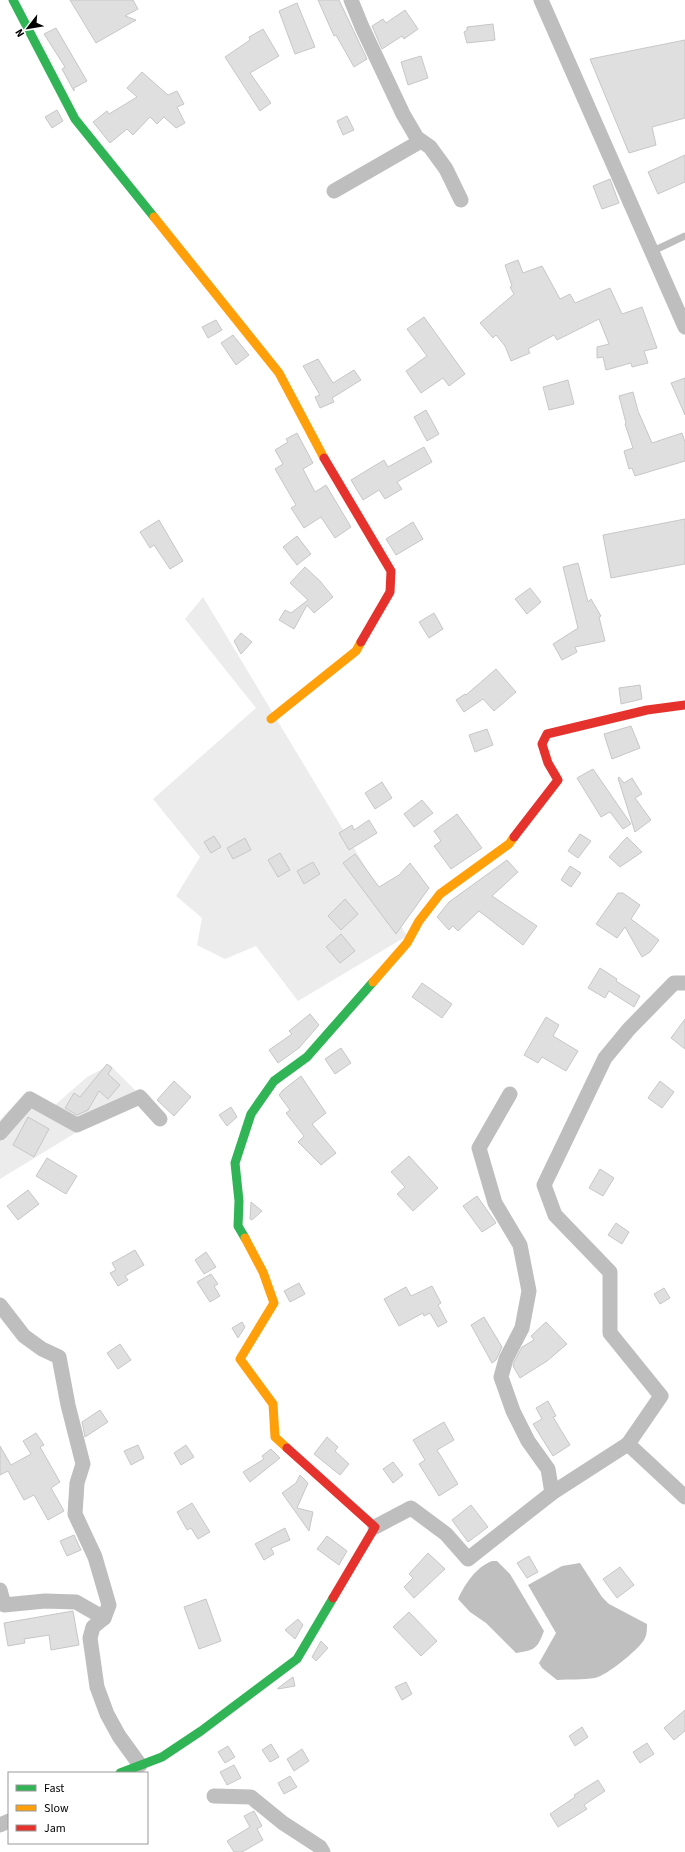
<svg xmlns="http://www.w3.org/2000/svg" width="685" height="1852" font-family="'Source Sans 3',sans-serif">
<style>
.green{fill:#ececec}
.water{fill:#bfbfbf}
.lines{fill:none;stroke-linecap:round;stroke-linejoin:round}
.canal{stroke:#bfbfbf;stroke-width:15}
.building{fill:#dfdfdf;stroke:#c7c7c7}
.lane{stroke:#bebebe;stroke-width:7}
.street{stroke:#bebebe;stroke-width:15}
.fast{stroke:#30b455;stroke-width:9}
.slow{stroke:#ff9f0a;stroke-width:9}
.jam{stroke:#e5322d;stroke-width:9}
</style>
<rect width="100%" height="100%" fill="#fff"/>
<g class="green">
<polygon points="203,597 407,936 298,1001 256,946 225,959 197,945 202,918 176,896 200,857 153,799 256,708 185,619"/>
<polygon points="110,1065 139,1094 0,1179 0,1120 27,1091 54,1106 87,1077"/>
</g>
<g class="water">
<path d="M492,1561H497L510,1574L544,1631C537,1650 534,1650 516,1653L486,1623L470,1612L458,1599C465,1584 476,1567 492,1561Z"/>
<path d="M580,1563L602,1597L609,1604L647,1624C647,1630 647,1635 644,1640C638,1650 606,1676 595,1678C583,1680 569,1679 557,1680L542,1668L539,1663L556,1633L528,1585L562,1566Z"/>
</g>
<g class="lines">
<polyline class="canal" points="214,1796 251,1797 283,1823 320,1847 323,1852"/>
</g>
<g class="building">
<polygon points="70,0 133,0 138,9 125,16 136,20 96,43"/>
<polygon points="318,0 339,0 367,59 354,67 336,35 334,36"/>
<polygon points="297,3 315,47 295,54 279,11"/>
<polygon points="405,10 418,29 404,39 402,36 382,49 372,26 383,19 386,23"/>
<polygon points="493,24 495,40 467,43 464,32 467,30 467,27"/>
<polygon points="56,28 87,81 74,88 74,91 62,69 65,67 44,34"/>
<polygon points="263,29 279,56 250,73 271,103 260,111 225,57 250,40 249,37"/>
<polygon points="685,40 685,118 652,127 656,145 629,153 590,59"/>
<polygon points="421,56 428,78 408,85 401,62"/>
<polygon points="142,72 168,95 177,91 184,104 177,107 185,123 176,128 164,117 157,124 150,117 133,135 127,129 110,143 93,122 107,111 109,114 137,97 127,88"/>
<polygon points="57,110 63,121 52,128 45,117"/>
<polygon points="347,116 354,130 343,135 337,121"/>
<polygon points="685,155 685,182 658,194 648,172"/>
<polygon points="610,179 619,203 602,209 593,186"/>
<polygon points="518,260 523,273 542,266 560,299 570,294 575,303 610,288 622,314 642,307 657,348 644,351 648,363 632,367 631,363 606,370 603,357 597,358 597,347 609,344 599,319 557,340 554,335 528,349 530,353 511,361 505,346 496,335 493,338 480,323 514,294 510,287 512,286 505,265"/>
<polygon points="424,317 465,374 449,386 443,378 421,393 406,371 427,356 407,329"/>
<polygon points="216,320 222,330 208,338 202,327"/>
<polygon points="233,335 249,355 236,365 221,343"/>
<polygon points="318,359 333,383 354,370 361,380 332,398 334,402 320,408 315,397 320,395 303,366"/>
<polygon points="685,378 685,415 671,383"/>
<polygon points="568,380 574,404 549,410 543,387"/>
<polygon points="633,392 638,411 652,443 682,433 685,442 685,461 635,476 632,468 629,469 624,451 633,448 625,424 626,423 619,396"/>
<polygon points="426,410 439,434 427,441 414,417"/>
<polygon points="297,433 313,463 303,469 315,492 326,485 351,527 335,538 321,517 304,528 291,508 296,505 275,469 283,464 275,450 288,442 286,439"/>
<polygon points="424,447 432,462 397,482 402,489 385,499 379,490 363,500 351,480 384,460 388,467"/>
<polygon points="685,519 685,564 611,578 603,535"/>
<polygon points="159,520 183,561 170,569 154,545 150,548 140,532"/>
<polygon points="413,522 423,539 396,555 386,539"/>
<polygon points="297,536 311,554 297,565 283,547"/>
<polygon points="578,563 588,602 591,599 601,616 599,617 605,641 575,647 577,652 562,660 553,644 578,628 563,567"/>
<polygon points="305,567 320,581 333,597 314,613 307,605 294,629 279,620 285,610 291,613 308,600 290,583"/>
<polygon points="530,588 541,602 527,614 515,599"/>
<polygon points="434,613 443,629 429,638 419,622"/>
<polygon points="241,633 252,642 241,654 234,641"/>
<polygon points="496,669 516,692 494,711 483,699 464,712 456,700 465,694 466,695"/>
<polygon points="640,685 642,699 621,704 619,688"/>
<polygon points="631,726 640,748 612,759 604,734"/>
<polygon points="487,729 493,745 475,752 469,735"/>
<polygon points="593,769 631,824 623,829 610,812 601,817 577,778"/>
<polygon points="619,777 624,783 632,778 642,794 635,798 651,820 635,832 618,778"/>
<polygon points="382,782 392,798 375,809 365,793"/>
<polygon points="422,800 433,813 414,827 404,814"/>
<polygon points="457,814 482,848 451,869 434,846 441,841 434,831"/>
<polygon points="369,820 377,833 349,850 339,833 352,825 354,830"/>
<polygon points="580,834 591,841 578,858 568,851"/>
<polygon points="214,836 221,847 211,853 204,842"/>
<polygon points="627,837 642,852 620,867 609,857"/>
<polygon points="245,838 251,850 233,859 227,848"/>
<polygon points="280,853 290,870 278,877 268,860"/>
<polygon points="355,854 379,887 399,875 410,863 429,888 396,934 343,863"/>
<polygon points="507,860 518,872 492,896 537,926 523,945 479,911 458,931 453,926 449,930 437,917 449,902"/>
<polygon points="313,862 320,874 304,884 297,871"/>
<polygon points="570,866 581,873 571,887 561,880"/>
<polygon points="618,893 623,893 640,905 631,919 659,940 650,952 642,957 625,927 617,938 596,924"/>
<polygon points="345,899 358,914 341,930 328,916"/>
<polygon points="341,934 355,951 340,963 326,947"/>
<polygon points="600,968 617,979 616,981 640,996 634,1007 609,991 605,998 588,988"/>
<polygon points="422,983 452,1004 442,1018 412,997"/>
<polygon points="310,1014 319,1025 299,1048 278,1063 269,1050 292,1034 289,1031"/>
<polygon points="546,1017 559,1025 553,1036 578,1051 566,1071 542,1057 538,1063 524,1055"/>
<polygon points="685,1019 685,1049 671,1038"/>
<polygon points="341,1048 351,1063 335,1074 325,1059"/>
<polygon points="107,1064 112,1068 108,1074 120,1085 108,1099 99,1091 88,1110 77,1115 65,1108 74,1093 80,1097"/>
<polygon points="301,1076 326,1113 312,1124 336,1153 321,1165 298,1142 304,1136 286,1113 290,1110 279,1095 283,1090"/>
<polygon points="174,1081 191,1097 174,1116 157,1100"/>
<polygon points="660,1081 674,1092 662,1108 648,1098"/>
<polygon points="231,1107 237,1117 227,1126 219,1115"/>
<polygon points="28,1117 49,1129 34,1157 13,1145"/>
<polygon points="409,1156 438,1188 413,1211 397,1194 405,1187 391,1172"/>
<polygon points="47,1158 77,1176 66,1194 36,1176"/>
<polygon points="600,1169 614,1178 603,1196 589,1188"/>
<polygon points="28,1190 39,1204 18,1220 7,1206"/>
<polygon points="477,1196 496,1223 482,1232 463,1206"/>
<polygon points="251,1202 262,1211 252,1220 250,1219"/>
<polygon points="616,1223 629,1232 622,1244 608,1235"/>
<polygon points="135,1250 144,1265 125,1276 128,1280 118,1286 110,1273 116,1270 112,1263"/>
<polygon points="206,1252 216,1267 204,1274 195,1260"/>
<polygon points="211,1274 218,1284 214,1286 220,1296 210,1302 197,1282"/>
<polygon points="299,1283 305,1294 290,1302 284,1291"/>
<polygon points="432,1286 441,1303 438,1305 447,1322 438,1327 430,1313 424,1316 423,1313 399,1326 384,1299 406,1287 411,1296"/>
<polygon points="664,1288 670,1298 660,1304 654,1294"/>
<polygon points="484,1317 502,1347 496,1360 492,1363 471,1325"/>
<polygon points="242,1322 245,1327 238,1338 232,1328"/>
<polygon points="546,1322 567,1344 547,1361 520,1378 513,1366 514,1362 522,1347 534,1340 531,1336"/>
<polygon points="120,1344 131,1360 118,1369 107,1353"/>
<polygon points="548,1401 556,1416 553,1417 570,1445 553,1456 533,1424 542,1419 536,1408"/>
<polygon points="100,1410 108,1422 85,1437 82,1422"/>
<polygon points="444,1422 454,1440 437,1450 458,1484 439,1496 419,1464 425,1460 413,1440"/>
<polygon points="36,1433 44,1445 40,1447 60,1482 51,1488 64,1511 48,1520 34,1495 24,1500 8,1471 0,1475 0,1446 11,1465 31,1454 23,1441"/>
<polygon points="327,1437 338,1447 335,1451 349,1464 340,1475 314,1454"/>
<polygon points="138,1445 144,1458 131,1465 124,1451"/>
<polygon points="186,1445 194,1457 181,1465 174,1453"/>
<polygon points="271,1449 280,1458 250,1482 243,1472 264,1459 262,1456"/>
<polygon points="393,1462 403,1475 393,1483 383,1469"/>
<polygon points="300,1475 308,1483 297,1508 313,1512 309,1531 282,1493 296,1483"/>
<polygon points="192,1503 210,1532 198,1539 191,1528 187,1530 177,1512"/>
<polygon points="471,1505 488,1527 468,1542 452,1520"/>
<polygon points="285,1528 290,1540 271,1548 274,1554 264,1560 255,1544"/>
<polygon points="74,1535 81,1550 67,1556 60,1541"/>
<polygon points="327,1536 347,1551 339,1565 317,1549"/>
<polygon points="428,1553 445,1569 414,1598 404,1587 413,1578 409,1574"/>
<polygon points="529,1556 538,1572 527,1578 517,1563"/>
<polygon points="620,1567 634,1585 617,1598 603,1579"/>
<polygon points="206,1599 221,1641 199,1649 184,1607"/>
<polygon points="73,1611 79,1645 51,1650 49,1635 24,1639 25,1643 8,1646 4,1623"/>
<polygon points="409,1612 437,1641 421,1656 393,1627"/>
<polygon points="298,1619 303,1625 295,1639 285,1630"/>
<polygon points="321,1641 328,1648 316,1661 312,1657"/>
<polygon points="293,1677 295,1686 278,1689 278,1688"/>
<polygon points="406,1682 412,1694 402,1700 395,1687"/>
<polygon points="685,1710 685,1731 674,1740 664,1728"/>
<polygon points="582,1727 588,1737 575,1746 569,1736"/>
<polygon points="647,1743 654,1754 640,1763 633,1752"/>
<polygon points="271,1744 279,1757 270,1762 262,1750"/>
<polygon points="228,1746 235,1757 225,1763 218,1752"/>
<polygon points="302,1749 309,1761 294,1771 287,1759"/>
<polygon points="234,1765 241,1778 227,1785 220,1772"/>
<polygon points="290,1776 297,1787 284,1794 278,1783"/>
<polygon points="598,1780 605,1791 584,1805 587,1809 558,1827 550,1814 575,1797 574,1795"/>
<polygon points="254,1811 262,1826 257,1829 263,1840 242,1852 234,1852 227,1841 250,1827 244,1816"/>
</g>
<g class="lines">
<polyline class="lane" points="651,252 685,236"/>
<g class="street">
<polyline points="351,0 362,27 403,114 417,138 430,147 446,169 461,200"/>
<polyline points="541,0 685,327"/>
<polyline points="334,191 421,141"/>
<polyline points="685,983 674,983 629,1029 605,1058 544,1185 555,1215 610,1272 610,1333 661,1396 628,1444 685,1497"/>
<polyline points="510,1094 479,1148 495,1203 520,1245 529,1291 522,1328 506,1359 501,1377 513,1411 528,1441 548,1469 552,1493"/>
<polyline points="0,1133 30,1099 77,1125 140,1097 160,1119"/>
<polyline points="0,1305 24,1336 42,1349 59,1357 68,1405 83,1464 77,1483 75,1514 95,1557 109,1605 104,1618 93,1627 90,1638 97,1687 107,1714 119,1736 140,1765"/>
<polyline points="375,1527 411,1508 446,1534 468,1559 552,1493 628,1444"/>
<polyline points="0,1590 4,1605 45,1601 76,1602 104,1618"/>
<polyline points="0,1825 9,1821"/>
</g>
<g class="fast">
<polyline points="13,0 75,119 154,217"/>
<polyline points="245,1238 238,1226 239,1201 235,1163 251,1114 274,1081 307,1057 373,982"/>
<polyline points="120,1773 162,1757 201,1731 297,1659 333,1598"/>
</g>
<g class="slow">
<polyline points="154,217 279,373 324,458"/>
<polyline points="271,719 356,651 361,642"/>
<polyline points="373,982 407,943 419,921 440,894 509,844 514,837"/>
<polyline points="245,1238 263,1272 274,1303 240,1359 273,1404 275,1437 287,1448"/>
</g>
<g class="jam">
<polyline points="324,458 391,571 390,592 361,642"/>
<polyline points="514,837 558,780 548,763 542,744 547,734 647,710 685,705"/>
<polyline points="287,1448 375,1527 333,1598"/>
</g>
</g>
<rect x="8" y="1772" width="140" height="72" fill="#ffffff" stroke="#999999"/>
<rect x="16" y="1785" width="20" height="6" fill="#30b455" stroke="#999999"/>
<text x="44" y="1792" font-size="12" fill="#000000">Fast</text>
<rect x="16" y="1805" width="20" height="6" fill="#ff9f0a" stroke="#999999"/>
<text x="44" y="1812" font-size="12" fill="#000000">Slow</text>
<rect x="16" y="1825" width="20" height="6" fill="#e5322d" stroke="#999999"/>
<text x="44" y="1832" font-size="12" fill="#000000">Jam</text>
<g transform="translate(28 28) rotate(239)" stroke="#ffffff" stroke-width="3" paint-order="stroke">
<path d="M0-3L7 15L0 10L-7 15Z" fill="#000000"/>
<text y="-6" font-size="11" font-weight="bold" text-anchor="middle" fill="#000000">N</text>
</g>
</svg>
